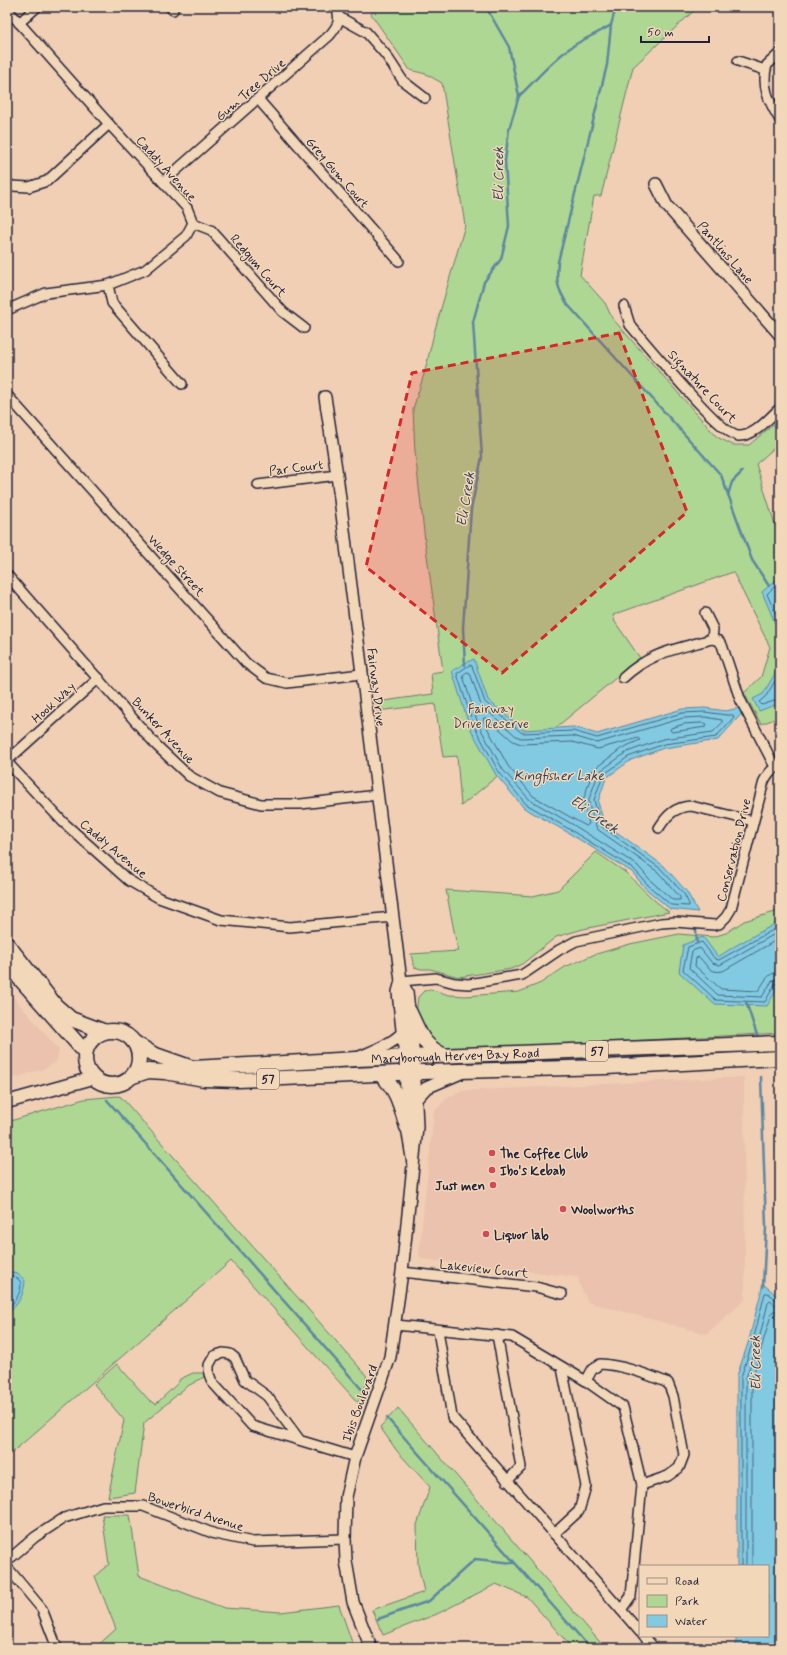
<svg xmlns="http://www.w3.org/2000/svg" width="787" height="1655" font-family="Mynerve,sans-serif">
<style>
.built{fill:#eac2ae}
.green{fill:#aed794;stroke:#687c68}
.water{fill:#82cae2;stroke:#5c879f}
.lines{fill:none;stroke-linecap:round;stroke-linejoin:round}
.shore{stroke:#48657e;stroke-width:1}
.stream{stroke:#5c879f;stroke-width:2.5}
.minor-casing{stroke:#22223b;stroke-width:12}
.tertiary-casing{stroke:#22223b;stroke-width:14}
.secondary-casing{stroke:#22223b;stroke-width:15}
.primary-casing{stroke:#22223b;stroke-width:17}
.minor{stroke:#f2d7b9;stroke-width:9}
.tertiary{stroke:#f2d7b9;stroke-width:11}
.secondary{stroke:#f2d7b9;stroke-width:12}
.primary{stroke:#f2d7b9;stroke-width:14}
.marked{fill:#d62828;fill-opacity:0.2;stroke:#d62828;stroke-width:3;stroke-dasharray:8 5;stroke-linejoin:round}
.poi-dot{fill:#d1495b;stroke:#f2d7b9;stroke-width:1.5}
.labels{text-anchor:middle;stroke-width:3;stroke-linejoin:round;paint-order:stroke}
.shield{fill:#f2d7b9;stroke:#605861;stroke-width:1}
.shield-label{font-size:12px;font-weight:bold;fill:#22223b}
.street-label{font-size:13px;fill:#22223b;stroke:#f2d7b9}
.park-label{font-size:13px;fill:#3e464d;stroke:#f2d7b9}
.poi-label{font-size:13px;font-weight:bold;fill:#22223b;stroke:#f2d7b9;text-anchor:start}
.water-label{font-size:14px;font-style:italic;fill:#35445c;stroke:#f2d7b9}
</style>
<rect width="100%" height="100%" fill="#f0cfb5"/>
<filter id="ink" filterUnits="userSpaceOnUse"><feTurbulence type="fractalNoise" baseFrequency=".025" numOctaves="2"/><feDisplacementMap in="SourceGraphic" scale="8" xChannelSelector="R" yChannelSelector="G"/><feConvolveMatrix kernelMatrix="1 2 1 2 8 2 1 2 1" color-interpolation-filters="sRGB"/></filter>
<g filter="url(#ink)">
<g class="built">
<polygon points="7,990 59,1050 56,1062 43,1069 7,1080"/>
<polygon points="744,1077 745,1300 706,1334 588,1302 581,1288 578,1277 422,1259 419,1255 434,1112 447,1098 461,1091"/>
</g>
<g class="green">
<polygon points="377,7 698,7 633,67 601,196 594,196 580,275 605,303 612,318 717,437 733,445 749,445 780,419 780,443 756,464 780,540 780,717 761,724 744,693 761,677 770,647 733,572 613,615 615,622 640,658 461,806 457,756 443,757 435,704 377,711 377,702 433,694 431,673 443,671 425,541 415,452 413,409 425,371 434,333 465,225 442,83 426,74 410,70 371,14"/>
<polygon points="596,852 625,872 654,900 669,912 583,929 556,937 522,964 511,969 459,977 430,969 421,969 414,967 411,954 458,951 446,890 533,896 558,890"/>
<polygon points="780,907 780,1033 452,1050 441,1048 426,1036 416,1014 418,997 424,991 430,989 449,995 466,996 519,992 541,983 565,967 593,955 630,944 679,934 713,937 726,933 744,921 775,912"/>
<polygon points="118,1096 121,1097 366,1375 367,1382 358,1403 231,1261 7,1457 7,1122 84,1099"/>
<polygon points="117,1364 149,1400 156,1404 178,1383 180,1379 193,1373 205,1373 204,1377 186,1387 144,1423 135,1493 108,1497 124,1420 94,1384"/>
<polygon points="398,1408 605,1648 572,1648 527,1597 496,1584 437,1614 383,1635 372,1610 424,1592 418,1565 417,1525 430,1487 397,1451 380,1427"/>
<polygon points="102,1515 130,1515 139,1576 224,1608 281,1612 339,1605 354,1648 233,1648 234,1644 166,1648 95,1648 116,1629 95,1576 109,1564"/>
</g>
<g class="water">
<polygon points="776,580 780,586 780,635 762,592"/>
<polygon points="474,659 488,700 523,730 574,727 597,734 682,709 705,708 726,711 743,707 745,710 718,740 664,748 631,760 606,778 598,802 604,823 664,866 687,892 698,912 670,909 646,889 632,872 567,832 524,808 496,775 470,728 452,671 465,663"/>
<polygon points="780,665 780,703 759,711 753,699 763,694"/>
<polygon points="780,921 780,984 767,1006 714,1004 679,972 683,945 703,937 718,957 735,946"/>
<path d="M7,1272C15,1272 20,1274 25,1281C24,1295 18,1305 7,1314Z"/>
<polygon points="763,1284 780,1298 780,1648 736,1648 736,1636 768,1636 768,1566 737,1566 737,1376 749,1340"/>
</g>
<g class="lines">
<g class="shore">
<polyline points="780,588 774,587 767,594 780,625"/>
<polygon points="470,665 472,666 485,702 522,733 573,731 597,738 682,713 705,712 726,715 733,715 734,717 716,737 664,744 628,757 603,775 594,800 601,826 661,869 684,894 689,904 689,906 671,905 649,886 634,869 569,829 526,804 499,772 474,726 457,674"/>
<polygon points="467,672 470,673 481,705 516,736 521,738 573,736 597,743 683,718 705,717 722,720 722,723 713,732 663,739 627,752 599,772 589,799 589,805 597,829 658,872 680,897 680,900 673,900 652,882 637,865 572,824 530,800 503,770 478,724 463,676"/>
<polyline points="780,673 766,696 759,702 762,705 780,699"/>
<polygon points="484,718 487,718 513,741 521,744 572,742 598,749 638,738 640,740 622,748 593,770 583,801 589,824 586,826 533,796 508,766 484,722"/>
<polygon points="704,723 707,724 706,727 672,732 670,730 671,728 684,724"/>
<polyline points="780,926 719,960 715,959 702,942 688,947 683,970 716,1000 765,1002 775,984 780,983"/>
<polyline points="780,931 720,965 712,963 700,948 692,951 689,968 718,995 762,997 772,981 780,978"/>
<path d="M780,938L723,971C710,974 707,965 699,957L696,958L695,966L721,989L758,991C765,982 767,972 780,972"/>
<path d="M7,1276C13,1276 18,1277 21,1283C21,1294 15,1302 7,1309"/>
<polyline points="741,1566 741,1377 753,1341 765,1293 768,1293 776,1300 780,1300"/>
<polyline points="746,1566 746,1378 758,1343 768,1303 770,1301 775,1305 780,1305"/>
<polyline points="752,1566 752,1379 772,1312 774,1311 780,1312"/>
</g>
<g class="stream">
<path d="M611,25L607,65L558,262C556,281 557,289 568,305L721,475L752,560L769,586"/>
<path d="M519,96C536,80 553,59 573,46C585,38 599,33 611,25L616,7"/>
<polyline points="728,495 732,482 742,472"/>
<polyline points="465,665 463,628 471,509 482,457 473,322 484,282 501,259 509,226 505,161 509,129 519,96 509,47 486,7"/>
<polyline points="696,930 697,943"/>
<polyline points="746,1002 758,1038"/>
<polyline points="761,1077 766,1227 763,1287"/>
<polyline points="107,1100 364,1392"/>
<polyline points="387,1418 590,1648"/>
<polyline points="378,1619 429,1601 473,1561 475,1559 514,1563"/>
</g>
<defs>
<g id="minor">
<polyline points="170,7 173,10"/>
<polyline points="7,9 109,124 187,208 193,223 186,236 145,270 108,285 46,293 7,310"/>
<polyline points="339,17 366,32 386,55 403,81 425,98"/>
<polyline points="19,23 37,7"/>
<path d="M780,53L767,65C761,86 769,102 780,120"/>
<polyline points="738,61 765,70"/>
<polyline points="258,99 399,261"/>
<path d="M163,182L330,35C339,24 340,21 337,7"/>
<polyline points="7,183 12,186 29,187 47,181 109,124"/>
<polyline points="193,223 211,230 283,312 304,328"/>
<polyline points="108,285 112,303 182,384"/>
<path d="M624,306L630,325C645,342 721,435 738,436C754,437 769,418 780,408"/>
<polyline points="7,395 246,663 266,678 287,683 361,674"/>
<polyline points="258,485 337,475"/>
<polyline points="7,575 157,746 189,776 220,793 261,804 301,804 377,795"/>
<polyline points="705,613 713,629 712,639"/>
<path d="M623,678C651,652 676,649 712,639L719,641L722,645L740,699L775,767"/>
<polyline points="7,761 99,678"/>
<polyline points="7,762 63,822 128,880 159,898 221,920 290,927 393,917"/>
<path d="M659,828C667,815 675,807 691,806L753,821"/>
<path d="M401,981L436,978L455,983L469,984L522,975L559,950L576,941L661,923L675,922L715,925L719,924L726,917L731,909L764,781C768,774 771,768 780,767"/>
<polyline points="402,1272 536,1287 562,1294"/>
<polyline points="396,1325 512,1337 586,1381 623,1407 642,1485 631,1596 621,1610 452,1417 438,1330"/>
<polyline points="497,1335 521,1467 507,1481"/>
<path d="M586,1381L592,1370L600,1364C623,1365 647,1374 668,1383L673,1396L684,1455L679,1468L668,1476L642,1485"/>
<polyline points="299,1439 267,1396 245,1380 235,1358 230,1354 223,1353 214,1356 209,1365 209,1374 212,1382 252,1426 355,1457"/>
<polyline points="554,1534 579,1511 586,1486 562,1368"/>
<polyline points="7,1561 35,1537 64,1518 103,1506 143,1506 215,1534 253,1542 345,1539"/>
<polyline points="7,1567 42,1609 57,1648"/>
<polyline points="621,1610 640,1632"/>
<polyline points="644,1636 654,1648"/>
</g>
<g id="tertiary">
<polyline points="656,184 667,206 780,335"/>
<polyline points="325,397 337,475 401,981 398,992 405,1058 407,1127 413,1164"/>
<path d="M360,1057C376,1050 390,1045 403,1033"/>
<polyline points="416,1099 426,1088 461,1073"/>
<polyline points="371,1648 353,1602 346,1561 345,1539 346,1497 355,1457 390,1357 402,1272 417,1127 414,1058 409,1011 407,992 401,981"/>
</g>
<polyline id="secondary" points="7,1102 93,1078"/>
<g id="primary">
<polyline points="7,944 56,1006 71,1019 103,1031"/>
<polyline points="7,964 85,1052"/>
<path d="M409,1011C420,1033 421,1045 445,1056"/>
<circle cx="112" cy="1058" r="27"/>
<path id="s1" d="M135,1043L153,1054L193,1068L356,1059L780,1043"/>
<path d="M380,1074C397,1088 401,1107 407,1127"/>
<polyline points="133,1076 148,1071 165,1072 204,1079 238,1080 422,1072 606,1067 780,1058"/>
</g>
</defs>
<use href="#minor" class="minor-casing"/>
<use href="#tertiary" class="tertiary-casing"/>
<use href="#secondary" class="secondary-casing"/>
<use href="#primary" class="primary-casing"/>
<use href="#minor" class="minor"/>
<use href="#tertiary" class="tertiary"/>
<use href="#secondary" class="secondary"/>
<use href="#primary" class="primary"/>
</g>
</g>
<path class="marked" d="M619,333L687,512L502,673L366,567L412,373Z"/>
<g class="poi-dot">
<circle cx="492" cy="1153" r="4"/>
<circle cx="492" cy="1170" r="4"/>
<circle cx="493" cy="1185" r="4"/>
<circle cx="563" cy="1209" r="4"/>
<circle cx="486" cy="1234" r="4"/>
</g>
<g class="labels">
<g class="shield">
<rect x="586" y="1041" width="22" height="20" rx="3"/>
<rect x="257" y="1069" width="22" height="20" rx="3"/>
</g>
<g class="shield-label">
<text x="597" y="1055">57</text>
<text x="268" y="1083">57</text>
</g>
<g class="street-label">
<text transform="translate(250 89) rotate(-41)" y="5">Gum Tree Drive</text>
<text transform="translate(167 168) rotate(48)" y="5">Caddy Avenue</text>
<text transform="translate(338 172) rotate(49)" y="5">Grey Gum Court</text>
<text transform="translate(726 252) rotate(49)" y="5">Pantlins Lane</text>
<text transform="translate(259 265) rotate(49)" y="5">Redgum Court</text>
<text transform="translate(703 386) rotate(47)" y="5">Signature Court</text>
<text transform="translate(296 467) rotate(-7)" y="5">Par Court</text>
<text transform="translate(177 565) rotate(48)" y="5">Wedge Street</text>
<text transform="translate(377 687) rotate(83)" y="5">Fairway Drive</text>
<text transform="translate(53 702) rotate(-42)" y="5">Hook Way</text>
<text transform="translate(164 730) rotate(47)" y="5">Bunker Avenue</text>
<text transform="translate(114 848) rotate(40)" y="5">Caddy Avenue</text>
<text transform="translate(733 850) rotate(-76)" y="5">Conservation Drive</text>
<text dy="5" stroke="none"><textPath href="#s1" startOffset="326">Maryborough Hervey Bay Road</textPath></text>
<text transform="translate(484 1268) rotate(6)" y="5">Lakeview Court</text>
<text transform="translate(359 1403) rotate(-70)" y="5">Ibis Boulevard</text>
<text transform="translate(196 1511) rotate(18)" y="5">Bowerbird Avenue</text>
</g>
<g class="park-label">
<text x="491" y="713">Fairway<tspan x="491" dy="15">Drive Reserve</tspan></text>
</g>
<g class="poi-label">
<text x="500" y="1158">The Coffee Club</text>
<text x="500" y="1175">Ibo's Kebab</text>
<text x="485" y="1190" text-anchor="end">Just men</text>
<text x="571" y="1214">Woolworths</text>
<text x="494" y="1239">Liquor lab</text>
</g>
<g class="water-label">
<text transform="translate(498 174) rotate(-90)" y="5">Eli Creek</text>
<text transform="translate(465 499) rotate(-81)" y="5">Eli Creek</text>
<text x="559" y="780">Kingfisher Lake</text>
<text transform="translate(595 814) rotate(35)" y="5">Eli Creek</text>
<text transform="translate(755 1363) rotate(-91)" y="5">Eli Creek</text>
</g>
</g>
<rect width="787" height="1655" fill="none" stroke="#f2d7b9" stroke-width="24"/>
<rect x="12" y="12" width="763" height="1631" fill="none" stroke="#22223b" stroke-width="1.5" filter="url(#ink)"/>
<rect x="639" y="1565" width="130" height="72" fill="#f2d7b9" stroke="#9f8f87"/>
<rect x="647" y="1578" width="20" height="6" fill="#f2d7b9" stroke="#9f8f87"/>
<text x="675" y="1585" font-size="12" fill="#22223b">Road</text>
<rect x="647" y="1595" width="20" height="12" fill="#aed794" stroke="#9f8f87"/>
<text x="675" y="1605" font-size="12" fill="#22223b">Park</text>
<rect x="647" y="1615" width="20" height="12" fill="#82cae2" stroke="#9f8f87"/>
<text x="675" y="1625" font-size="12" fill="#22223b">Water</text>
<path d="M641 36v6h68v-6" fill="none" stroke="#22223b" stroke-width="2"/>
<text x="647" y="36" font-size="12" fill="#22223b" stroke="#f2d7b9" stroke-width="3" paint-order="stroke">50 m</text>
</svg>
